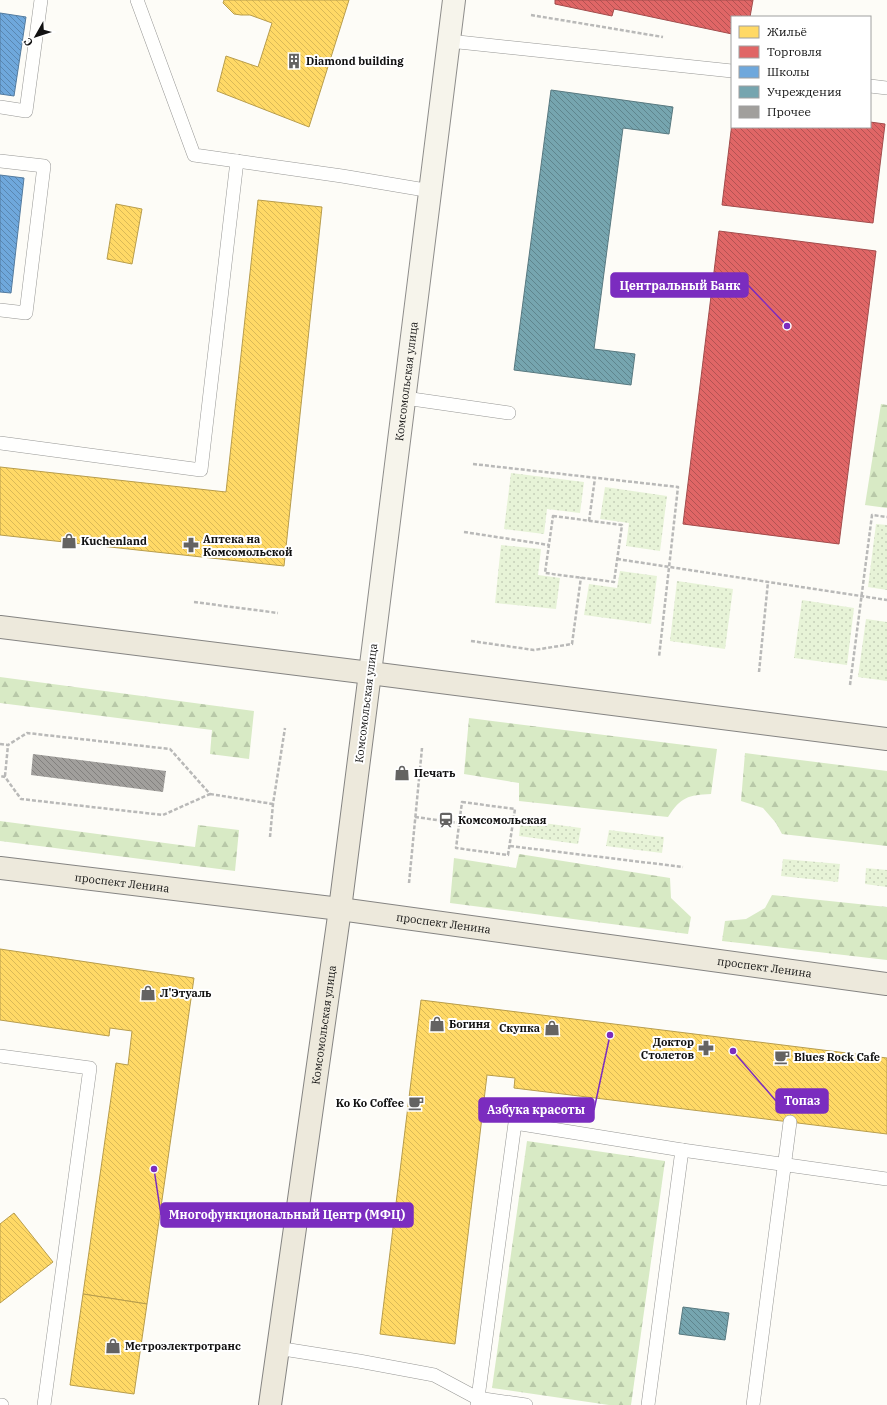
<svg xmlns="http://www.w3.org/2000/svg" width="887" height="1405" font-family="'IBM Plex Serif',serif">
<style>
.grass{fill:url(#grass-dots)}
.forest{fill:url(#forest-firs)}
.homes{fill:url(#homes-back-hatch);stroke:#b89d4c}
.shops{fill:url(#shops-back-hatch);stroke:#a24c4c}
.schools{fill:url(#schools-back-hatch);stroke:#537b9f}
.public{fill:url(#public-back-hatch);stroke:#587980}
.building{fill:url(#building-back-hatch)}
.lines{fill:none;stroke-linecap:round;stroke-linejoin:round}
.lane-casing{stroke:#979795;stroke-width:14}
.secondary-casing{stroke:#8e8d8b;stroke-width:24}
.primary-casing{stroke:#858482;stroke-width:24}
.path{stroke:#b9b9b8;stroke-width:2.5;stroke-dasharray:4 2;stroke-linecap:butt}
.lane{stroke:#fffffe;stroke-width:13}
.secondary{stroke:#f6f4eb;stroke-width:22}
.primary{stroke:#ede9dc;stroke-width:22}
.labels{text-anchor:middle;stroke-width:4;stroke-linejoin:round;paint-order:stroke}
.poi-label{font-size:11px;font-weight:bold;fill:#111;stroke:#fff;text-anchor:start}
.street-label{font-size:11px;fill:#111;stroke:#fff}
.leader{fill:none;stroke:#7b2cbf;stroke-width:1.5}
.callout-dot{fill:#7b2cbf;stroke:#fff;stroke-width:1.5}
.callout{fill:#7b2cbf;stroke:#7b2cbf;stroke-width:1.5}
.callout-label{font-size:12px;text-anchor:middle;font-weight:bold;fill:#fff}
</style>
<defs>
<pattern id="grass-dots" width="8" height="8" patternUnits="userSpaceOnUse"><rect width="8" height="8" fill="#e7f3d7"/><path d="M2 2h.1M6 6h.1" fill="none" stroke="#c5cfb8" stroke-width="1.8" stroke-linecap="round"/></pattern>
<pattern id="forest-firs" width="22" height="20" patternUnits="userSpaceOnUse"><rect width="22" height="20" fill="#d8eac5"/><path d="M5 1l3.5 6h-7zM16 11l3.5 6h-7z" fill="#b8c8a8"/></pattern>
<pattern id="homes-back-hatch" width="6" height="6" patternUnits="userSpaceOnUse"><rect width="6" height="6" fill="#ffd966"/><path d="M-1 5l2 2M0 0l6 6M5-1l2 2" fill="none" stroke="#dab957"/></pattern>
<pattern id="shops-back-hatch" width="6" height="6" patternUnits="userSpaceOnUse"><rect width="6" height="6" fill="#e06666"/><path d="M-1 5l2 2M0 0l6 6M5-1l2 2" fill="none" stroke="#b45353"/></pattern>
<pattern id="schools-back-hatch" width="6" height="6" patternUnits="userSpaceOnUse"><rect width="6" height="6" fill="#6fa8dc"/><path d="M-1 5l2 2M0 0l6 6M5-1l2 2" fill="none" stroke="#5a87b1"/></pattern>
<pattern id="public-back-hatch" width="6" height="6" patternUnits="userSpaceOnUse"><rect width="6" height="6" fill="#76a5af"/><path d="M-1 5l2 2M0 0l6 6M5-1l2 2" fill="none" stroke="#5f858d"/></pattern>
<pattern id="building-back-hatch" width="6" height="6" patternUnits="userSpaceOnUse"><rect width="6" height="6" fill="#a19f9c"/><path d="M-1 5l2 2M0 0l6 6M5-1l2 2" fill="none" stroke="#82807e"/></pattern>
</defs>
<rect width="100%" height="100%" fill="#fdfcf7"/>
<g class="grass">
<polygon points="511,473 584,482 580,513 547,509 544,534 504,529"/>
<polygon points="605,487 667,496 660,551 626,546 629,523 600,519"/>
<polygon points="876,524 887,525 887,590 868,587"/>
<polygon points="501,545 541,549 538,575 560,578 556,609 495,603"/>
<polygon points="620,571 657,576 651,624 584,615 589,584 617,588"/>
<polygon points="677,581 733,589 725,649 670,641"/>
<polygon points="802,600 854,608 847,665 794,658"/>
<polygon points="866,619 887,622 887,681 858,677"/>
<polygon points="521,820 581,828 578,844 519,836"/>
<polygon points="609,830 664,837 662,853 606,846"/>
<polygon points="783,859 840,864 838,882 781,876"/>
<polygon points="866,868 887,870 887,887 865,884"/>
</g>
<g class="forest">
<polygon points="881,404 887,405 887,508 865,505"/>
<polygon points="0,677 254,711 249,759 210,754 212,730 0,703"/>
<path d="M469,718L717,749L711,794C688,795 681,797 668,817L519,801V783L464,774Z"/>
<polygon points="745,753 887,771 887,846 782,834 776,823 763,808 741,801"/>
<polygon points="0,821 195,847 198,825 239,830 235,871 0,841"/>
<polygon points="519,854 670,878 671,898 691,917 688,934 450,903 454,858 516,868"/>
<polygon points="772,895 887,907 887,960 722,941 725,921 746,919 765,908"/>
<polygon points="527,1141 665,1161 631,1405 609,1405 492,1388"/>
</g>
<g class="homes">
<polygon points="224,0 349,0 309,127 217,91 226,56 258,67 272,23 250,15 241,15 234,14 223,3"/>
<polygon points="258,200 322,207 284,566 0,535 0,467 226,492"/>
<polygon points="116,204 142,209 132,264 107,259"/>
<polygon points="0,949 194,978 147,1304 83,1294 116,1063 128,1065 132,1031 110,1028 109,1036 0,1020"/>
<polygon points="421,1000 887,1058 887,1134 514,1088 515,1078 487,1075 455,1344 380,1334"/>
<polygon points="14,1213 53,1262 0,1303 0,1224"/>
<polygon points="83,1294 147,1304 134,1394 70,1385"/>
</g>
<g class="shops">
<polygon points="555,0 753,0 750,17 732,17 732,34 614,9 612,16 555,4"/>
<polygon points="870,122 885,124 873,223 722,205 732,123 732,127 870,127"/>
<polygon points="719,231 876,251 839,544 683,524"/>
</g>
<g class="schools">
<polygon points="0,13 26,17 14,96 0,94"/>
<polygon points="0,175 24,178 11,293 0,292"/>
</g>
<g class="public">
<polygon points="551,90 673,107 669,134 623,128 594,349 635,354 631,385 514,370"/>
<polygon points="683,1307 729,1313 725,1340 679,1334"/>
</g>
<polygon class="building" points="33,754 166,771 163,792 31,775"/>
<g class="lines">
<defs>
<g id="lane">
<polyline points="137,0 194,155 342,176 431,191"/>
<polyline points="449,41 732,71"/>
<polyline points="870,86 887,88"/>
<polyline points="0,107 26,111 41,0"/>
<polyline points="0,161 44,166 26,313 0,310"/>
<polyline points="405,398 509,413"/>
<polyline points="0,443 201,470 237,161"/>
<polyline points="0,1056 90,1068 44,1405"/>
<polyline points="277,1348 359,1361 434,1375 477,1398 526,1405"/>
<polyline points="0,1405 2,1405"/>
<polyline points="477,1405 515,1123 682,1150 887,1179"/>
<polyline points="648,1405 682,1150"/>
<polyline points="753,1405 790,1122"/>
</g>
<g id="secondary">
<path id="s1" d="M370,673L454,0"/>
</g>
<g id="primary">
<polyline points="0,627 370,673 887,739"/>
<path id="s2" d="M0,868L340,909L887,984"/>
<path id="s3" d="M270,1405L340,909L370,673"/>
</g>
</defs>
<use href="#lane" class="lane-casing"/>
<use href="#secondary" class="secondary-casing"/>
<use href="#primary" class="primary-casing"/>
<g class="path">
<polyline points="531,15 663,37"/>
<polyline points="473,464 678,487 659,657"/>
<polygon points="553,516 622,525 614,582 545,573"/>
<polyline points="589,521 595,478"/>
<polyline points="464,532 549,545"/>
<polyline points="617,559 887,600"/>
<polyline points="194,602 278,613"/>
<polyline points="471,641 534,650 572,644 581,577"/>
<polyline points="759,672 768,582"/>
<polyline points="850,685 872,515 887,517"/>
<polyline points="0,744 8,745 27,733 170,749 210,794 163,815 21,799 5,777 0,776"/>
<polyline points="5,776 8,745"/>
<polyline points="210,794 273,804"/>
<polygon points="462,802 515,809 508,855 456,848"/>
<polyline points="415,817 459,823"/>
<polyline points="270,837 273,804 285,728"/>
<polyline points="510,846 683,867"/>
<polyline points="409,883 422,748"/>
</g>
<use href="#lane" class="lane"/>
<use href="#secondary" class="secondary"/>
<use href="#primary" class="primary"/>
</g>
<defs>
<symbol id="building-bare" viewBox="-9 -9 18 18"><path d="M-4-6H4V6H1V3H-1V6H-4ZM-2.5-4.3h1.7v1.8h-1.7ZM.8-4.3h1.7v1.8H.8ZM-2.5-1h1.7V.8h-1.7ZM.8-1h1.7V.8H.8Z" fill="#646362" stroke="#fff" stroke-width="2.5" paint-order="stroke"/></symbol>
<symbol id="shop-bare" viewBox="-9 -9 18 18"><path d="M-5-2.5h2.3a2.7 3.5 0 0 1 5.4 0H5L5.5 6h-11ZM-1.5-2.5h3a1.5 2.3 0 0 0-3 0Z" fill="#646362" stroke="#fff" stroke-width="2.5" paint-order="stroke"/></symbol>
<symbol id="pharmacy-bare" viewBox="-9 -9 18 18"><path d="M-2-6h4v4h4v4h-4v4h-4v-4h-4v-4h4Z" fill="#646362" stroke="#fff" stroke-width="2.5" paint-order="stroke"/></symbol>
<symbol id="station-bare" viewBox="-9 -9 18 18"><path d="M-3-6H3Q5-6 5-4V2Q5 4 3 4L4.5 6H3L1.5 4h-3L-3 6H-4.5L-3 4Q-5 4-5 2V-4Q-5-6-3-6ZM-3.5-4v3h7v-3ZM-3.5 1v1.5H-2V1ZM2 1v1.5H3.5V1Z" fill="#646362" stroke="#fff" stroke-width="2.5" paint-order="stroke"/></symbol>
<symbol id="cafe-bare" viewBox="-9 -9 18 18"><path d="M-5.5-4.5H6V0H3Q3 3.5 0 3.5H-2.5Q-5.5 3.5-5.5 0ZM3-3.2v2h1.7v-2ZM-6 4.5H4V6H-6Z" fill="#646362" stroke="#fff" stroke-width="2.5" paint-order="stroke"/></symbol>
</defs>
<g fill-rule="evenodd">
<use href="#building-bare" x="283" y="50" width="22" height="22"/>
<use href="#shop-bare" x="58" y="530" width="22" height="22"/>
<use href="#pharmacy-bare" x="180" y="534" width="22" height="22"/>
<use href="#shop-bare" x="391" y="762" width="22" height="22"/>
<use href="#station-bare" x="435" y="809" width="22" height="22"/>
<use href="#shop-bare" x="137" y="982" width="22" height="22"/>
<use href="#shop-bare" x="426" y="1013" width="22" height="22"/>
<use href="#shop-bare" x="541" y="1017" width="22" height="22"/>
<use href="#pharmacy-bare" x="695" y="1037" width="22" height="22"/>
<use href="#cafe-bare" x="771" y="1046" width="22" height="22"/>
<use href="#cafe-bare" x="405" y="1092" width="22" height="22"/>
<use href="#shop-bare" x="102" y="1335" width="22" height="22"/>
</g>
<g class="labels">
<g class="poi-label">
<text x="306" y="65">Diamond building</text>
<text x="203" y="543">Аптека на<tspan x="203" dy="13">Комсомольской</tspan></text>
<text x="81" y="545">Kuchenland</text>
<text x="414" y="777">Печать</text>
<text x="458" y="824">Комсомольская</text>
<text x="160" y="997">Л'Этуаль</text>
<text x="449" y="1028">Богиня</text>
<text x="540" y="1032" text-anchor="end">Скупка</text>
<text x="694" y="1046" text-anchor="end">Доктор<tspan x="694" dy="13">Столетов</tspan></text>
<text x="794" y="1061">Blues Rock Cafe</text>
<text x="404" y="1107" text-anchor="end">Ko Ko Coffee</text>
<text x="125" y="1350">Метроэлектротранс</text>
</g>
<g class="street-label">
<text dy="4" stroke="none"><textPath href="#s1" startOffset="294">Комсомольская улица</textPath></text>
<text transform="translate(366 703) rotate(-83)" y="4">Комсомольская улица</text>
<text dy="4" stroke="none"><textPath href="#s2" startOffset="123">проспект Ленина</textPath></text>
<text dy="4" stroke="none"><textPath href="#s2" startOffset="447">проспект Ленина</textPath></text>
<text dy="4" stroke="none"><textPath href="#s2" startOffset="771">проспект Ленина</textPath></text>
<text dy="4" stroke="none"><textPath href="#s3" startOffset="384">Комсомольская улица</textPath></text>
</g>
</g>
<path class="leader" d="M787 326L748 285M733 1051L776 1101M610 1035L594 1110M154 1169L161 1215"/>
<g class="callout-dot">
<circle cx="787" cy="326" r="4"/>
<circle cx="733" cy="1051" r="4"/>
<circle cx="610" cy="1035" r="4"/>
<circle cx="154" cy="1169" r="4"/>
</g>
<g class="callout">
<rect x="611" y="273" width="137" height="24" rx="4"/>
<rect x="776" y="1089" width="52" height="24" rx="4"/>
<rect x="479" y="1098" width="115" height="24" rx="4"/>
<rect x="161" y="1203" width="252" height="24" rx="4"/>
</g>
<g class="callout-label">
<text x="680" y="290">Центральный Банк</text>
<text x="802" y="1105">Топаз</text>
<text x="536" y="1114">Азбука красоты</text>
<text x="287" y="1219">Многофункциональный Центр (МФЦ)</text>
</g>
<rect x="731" y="16" width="140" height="112" fill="#ffffff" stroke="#a0a0a0"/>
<rect x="739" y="26" width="20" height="12" fill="#ffd966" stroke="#a0a0a0"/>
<text x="767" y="36" font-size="12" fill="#111111">Жильё</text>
<rect x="739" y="46" width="20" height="12" fill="#e06666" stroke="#a0a0a0"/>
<text x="767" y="56" font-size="12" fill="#111111">Торговля</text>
<rect x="739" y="66" width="20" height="12" fill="#6fa8dc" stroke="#a0a0a0"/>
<text x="767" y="76" font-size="12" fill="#111111">Школы</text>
<rect x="739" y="86" width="20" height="12" fill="#76a5af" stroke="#a0a0a0"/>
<text x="767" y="96" font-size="12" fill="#111111">Учреждения</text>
<rect x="739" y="106" width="20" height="12" fill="#a19f9c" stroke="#a0a0a0"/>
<text x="767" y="116" font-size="12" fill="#111111">Прочее</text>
<g transform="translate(36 36) rotate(231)" stroke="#ffffff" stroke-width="3" paint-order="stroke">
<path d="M0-3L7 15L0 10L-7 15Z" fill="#111111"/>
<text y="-6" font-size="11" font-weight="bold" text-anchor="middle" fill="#111111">С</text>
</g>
</svg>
